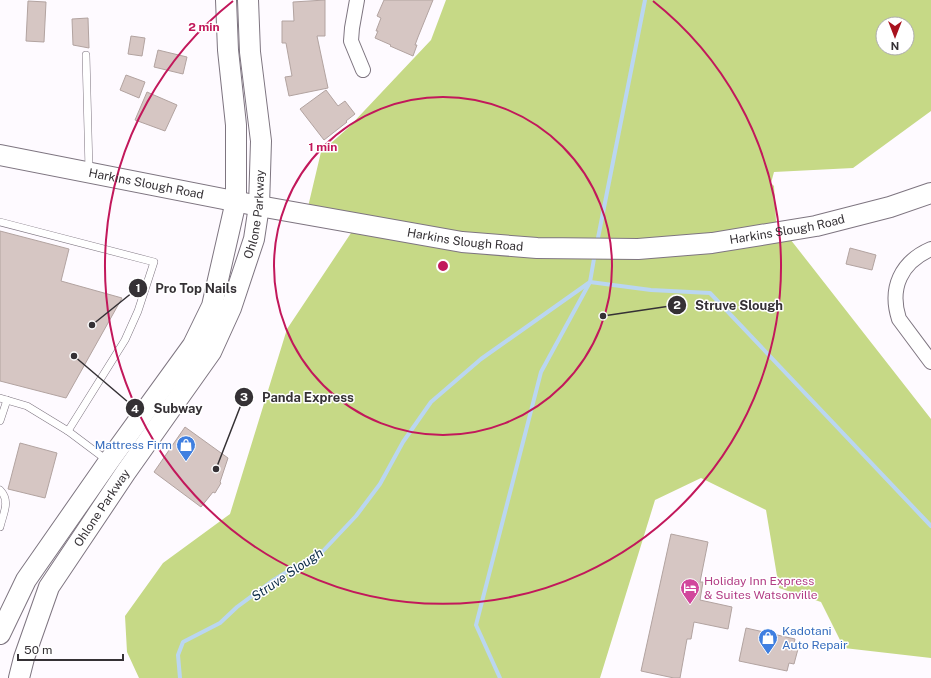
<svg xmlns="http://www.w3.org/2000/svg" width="931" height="678" font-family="'Public Sans',sans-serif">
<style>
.green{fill:#c6d986;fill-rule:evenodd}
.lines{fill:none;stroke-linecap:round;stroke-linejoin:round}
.stream{stroke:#bad6f1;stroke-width:4}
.building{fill:#d6c6c3;stroke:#b2a3a0}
.lane-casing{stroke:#7e7580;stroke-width:8}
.street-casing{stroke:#7e7580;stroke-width:16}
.secondary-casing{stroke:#7e7580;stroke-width:22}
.lane{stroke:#fff;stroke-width:7}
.street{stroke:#fff;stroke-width:14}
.secondary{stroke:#fff;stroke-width:20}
.ring{fill:none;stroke:#c2185b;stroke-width:2}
.labels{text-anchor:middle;stroke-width:3;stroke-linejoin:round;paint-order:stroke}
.street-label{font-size:12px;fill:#353135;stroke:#fff}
.shop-label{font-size:12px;fill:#366cbe;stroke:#fff;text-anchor:end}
.hotel-label{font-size:12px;fill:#b23c85;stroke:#fff;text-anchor:start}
.water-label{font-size:13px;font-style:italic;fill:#0d2d47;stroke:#fff}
.centre{fill:#c2185b;stroke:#fff;stroke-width:2}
.ring-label{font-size:12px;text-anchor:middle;font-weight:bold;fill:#c2185b;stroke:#fff;stroke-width:3;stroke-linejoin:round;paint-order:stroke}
.leader{fill:none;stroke:#353135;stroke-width:1.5}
.callout-dot{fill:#353135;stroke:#fff;stroke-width:1.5}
.mark-label{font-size:12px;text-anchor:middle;font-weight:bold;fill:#fff}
.callout-label{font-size:13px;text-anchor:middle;font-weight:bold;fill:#353135;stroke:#fff;stroke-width:3;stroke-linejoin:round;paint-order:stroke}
</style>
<rect width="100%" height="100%" fill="#fefaff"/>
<path class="green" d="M446,0H931V111L853,168L774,172L771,183L774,186L776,221L931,419V658L844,648L821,602L779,588L766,510L701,478L655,500L600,678H139L127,652L125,616L163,563L230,514L287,329L361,218L307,211L321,152L348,128L431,40ZM883,24H907V48H883Z"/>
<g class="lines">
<g class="stream">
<polyline points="597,243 645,0"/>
<polyline points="180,678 178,655 183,642 220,623 237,607 272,581 293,568 323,551 356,516 380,484 403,442 431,402 481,359 590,282 595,253"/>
<polyline points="500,678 476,625 541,372 590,282 651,290 710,293 931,526"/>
</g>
</g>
<g class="building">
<polygon points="325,0 325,36 317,36 328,88 289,96 285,77 292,76 286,43 282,43 282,21 294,21 293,2"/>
<polygon points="384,0 433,0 418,37 415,45 417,45 413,56 390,46 391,45 375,38 378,31 376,31 381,18 377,16"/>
<polygon points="28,1 46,2 44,42 26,41"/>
<polygon points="88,18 89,48 73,45 72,19"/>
<polygon points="131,36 145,38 142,56 128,54"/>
<polygon points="158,50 187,57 183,74 154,67"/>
<polygon points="126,75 145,82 139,98 120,90"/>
<polygon points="326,90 338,106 345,101 355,114 346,121 347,122 324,140 300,109"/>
<polygon points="147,92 177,105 165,131 135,120"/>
<polygon points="0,231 69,249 61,281 122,298 66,398 0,381"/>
<polygon points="850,248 876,255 872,270 846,264"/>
<polygon points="185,427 228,458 220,482 221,483 215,493 213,492 201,507 154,472"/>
<polygon points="20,443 57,453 45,498 8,489"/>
<polygon points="671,534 708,542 700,582 703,582 700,600 732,607 728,629 694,622 691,639 687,639 680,678 674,678 641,671"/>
<polygon points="746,628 795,639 793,648 798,649 794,664 789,663 787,671 739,661"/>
</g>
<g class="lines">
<defs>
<g id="lane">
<polyline points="86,55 89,170"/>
<polyline points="0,222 154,262 138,311 125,340 68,431"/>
<polyline points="0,398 27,406 68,431 108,461"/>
<polyline points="0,421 7,400"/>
<path d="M0,490C11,501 3,514 0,527"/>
</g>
<g id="street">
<polyline points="357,0 352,28 351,41 363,70"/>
<path d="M931,249C901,262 889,288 899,319L931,362"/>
</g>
<g id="secondary">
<path id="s1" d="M0,155L259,206L462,242L537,248L638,249L712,243L816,226L890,207L931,193"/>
<polyline points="0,634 26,580 109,461 193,345 212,306 236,201 236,125 228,50 226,0"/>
<path id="s2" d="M19,678L24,658L49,587L126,472L211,352L231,308L254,239L259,206L261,141L250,52L248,0"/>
</g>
</defs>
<use href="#lane" class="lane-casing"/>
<use href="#street" class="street-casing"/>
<use href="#secondary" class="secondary-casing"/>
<use href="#lane" class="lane"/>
<use href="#street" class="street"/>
<use href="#secondary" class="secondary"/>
</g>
<g class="ring">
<circle cx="443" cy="266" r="169"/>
<path d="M653 1A338 338 0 1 1 233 1"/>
</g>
<defs>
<symbol id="shop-pin" viewBox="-11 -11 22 30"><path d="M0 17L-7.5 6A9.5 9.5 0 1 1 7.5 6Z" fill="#3f7fe0" stroke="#fff"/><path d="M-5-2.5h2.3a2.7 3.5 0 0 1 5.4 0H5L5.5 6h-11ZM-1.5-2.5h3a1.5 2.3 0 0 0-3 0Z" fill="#fff"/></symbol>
<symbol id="hotel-pin" viewBox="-11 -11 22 30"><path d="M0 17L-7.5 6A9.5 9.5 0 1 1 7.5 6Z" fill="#d1479c" stroke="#fff"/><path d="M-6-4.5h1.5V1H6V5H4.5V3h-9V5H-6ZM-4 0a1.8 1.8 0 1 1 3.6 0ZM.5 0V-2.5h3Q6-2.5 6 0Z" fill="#fff"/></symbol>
</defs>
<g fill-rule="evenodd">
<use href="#shop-pin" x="175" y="434" width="22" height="30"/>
<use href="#hotel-pin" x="679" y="577" width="22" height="30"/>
<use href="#shop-pin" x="757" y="627" width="22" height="30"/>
</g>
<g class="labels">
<g class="street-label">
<text dy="4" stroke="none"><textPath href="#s1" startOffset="149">Harkins Slough Road</textPath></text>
<text dy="4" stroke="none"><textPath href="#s2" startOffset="527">Ohlone Parkway</textPath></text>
<text dy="4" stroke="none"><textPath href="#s1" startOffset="797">Harkins Slough Road</textPath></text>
<text dy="4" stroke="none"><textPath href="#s1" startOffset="473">Harkins Slough Road</textPath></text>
<text dy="4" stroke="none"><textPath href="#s2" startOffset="191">Ohlone Parkway</textPath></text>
</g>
<g class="shop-label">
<text x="172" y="449">Mattress Firm</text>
<text x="782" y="635" text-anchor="start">Kadotani<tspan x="782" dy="14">Auto Repair</tspan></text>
</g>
<g class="hotel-label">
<text x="704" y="585">Holiday Inn Express<tspan x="704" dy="14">&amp; Suites Watsonville</tspan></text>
</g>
<g class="water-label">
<text transform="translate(287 574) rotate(-34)" y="5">Struve Slough</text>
</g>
</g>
<circle cx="443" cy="266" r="6" class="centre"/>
<g class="ring-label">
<text x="204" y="31">2 min</text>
<text x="323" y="151">1 min</text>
</g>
<path class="leader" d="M92 325L138 288M603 316L677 305M216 469L244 397M74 356L135 408"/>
<g class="callout-dot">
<circle cx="92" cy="325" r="4"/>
<circle cx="603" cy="316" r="4"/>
<circle cx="216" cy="469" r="4"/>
<circle cx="74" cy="356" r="4"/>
<circle cx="138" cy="288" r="10"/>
<circle cx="677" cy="305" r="10"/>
<circle cx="244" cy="397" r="10"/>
<circle cx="135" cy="408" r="10"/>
</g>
<g class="mark-label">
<text x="138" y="292">1</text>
<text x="677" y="309">2</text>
<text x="244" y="401">3</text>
<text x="135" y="413">4</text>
</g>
<g class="callout-label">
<text x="196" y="293">Pro Top Nails</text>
<text x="739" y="310">Struve Slough</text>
<text x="308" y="402">Panda Express</text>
<text x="178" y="413">Subway</text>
</g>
<g transform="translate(895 36) rotate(180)"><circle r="19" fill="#ffffff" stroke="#aeadae"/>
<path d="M0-3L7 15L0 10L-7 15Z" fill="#a8121e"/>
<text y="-6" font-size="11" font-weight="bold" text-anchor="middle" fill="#353135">N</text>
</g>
<path d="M18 654v6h105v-6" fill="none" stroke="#353135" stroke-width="2"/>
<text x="24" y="654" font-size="12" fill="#353135" stroke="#ffffff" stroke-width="3" paint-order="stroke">50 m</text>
</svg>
